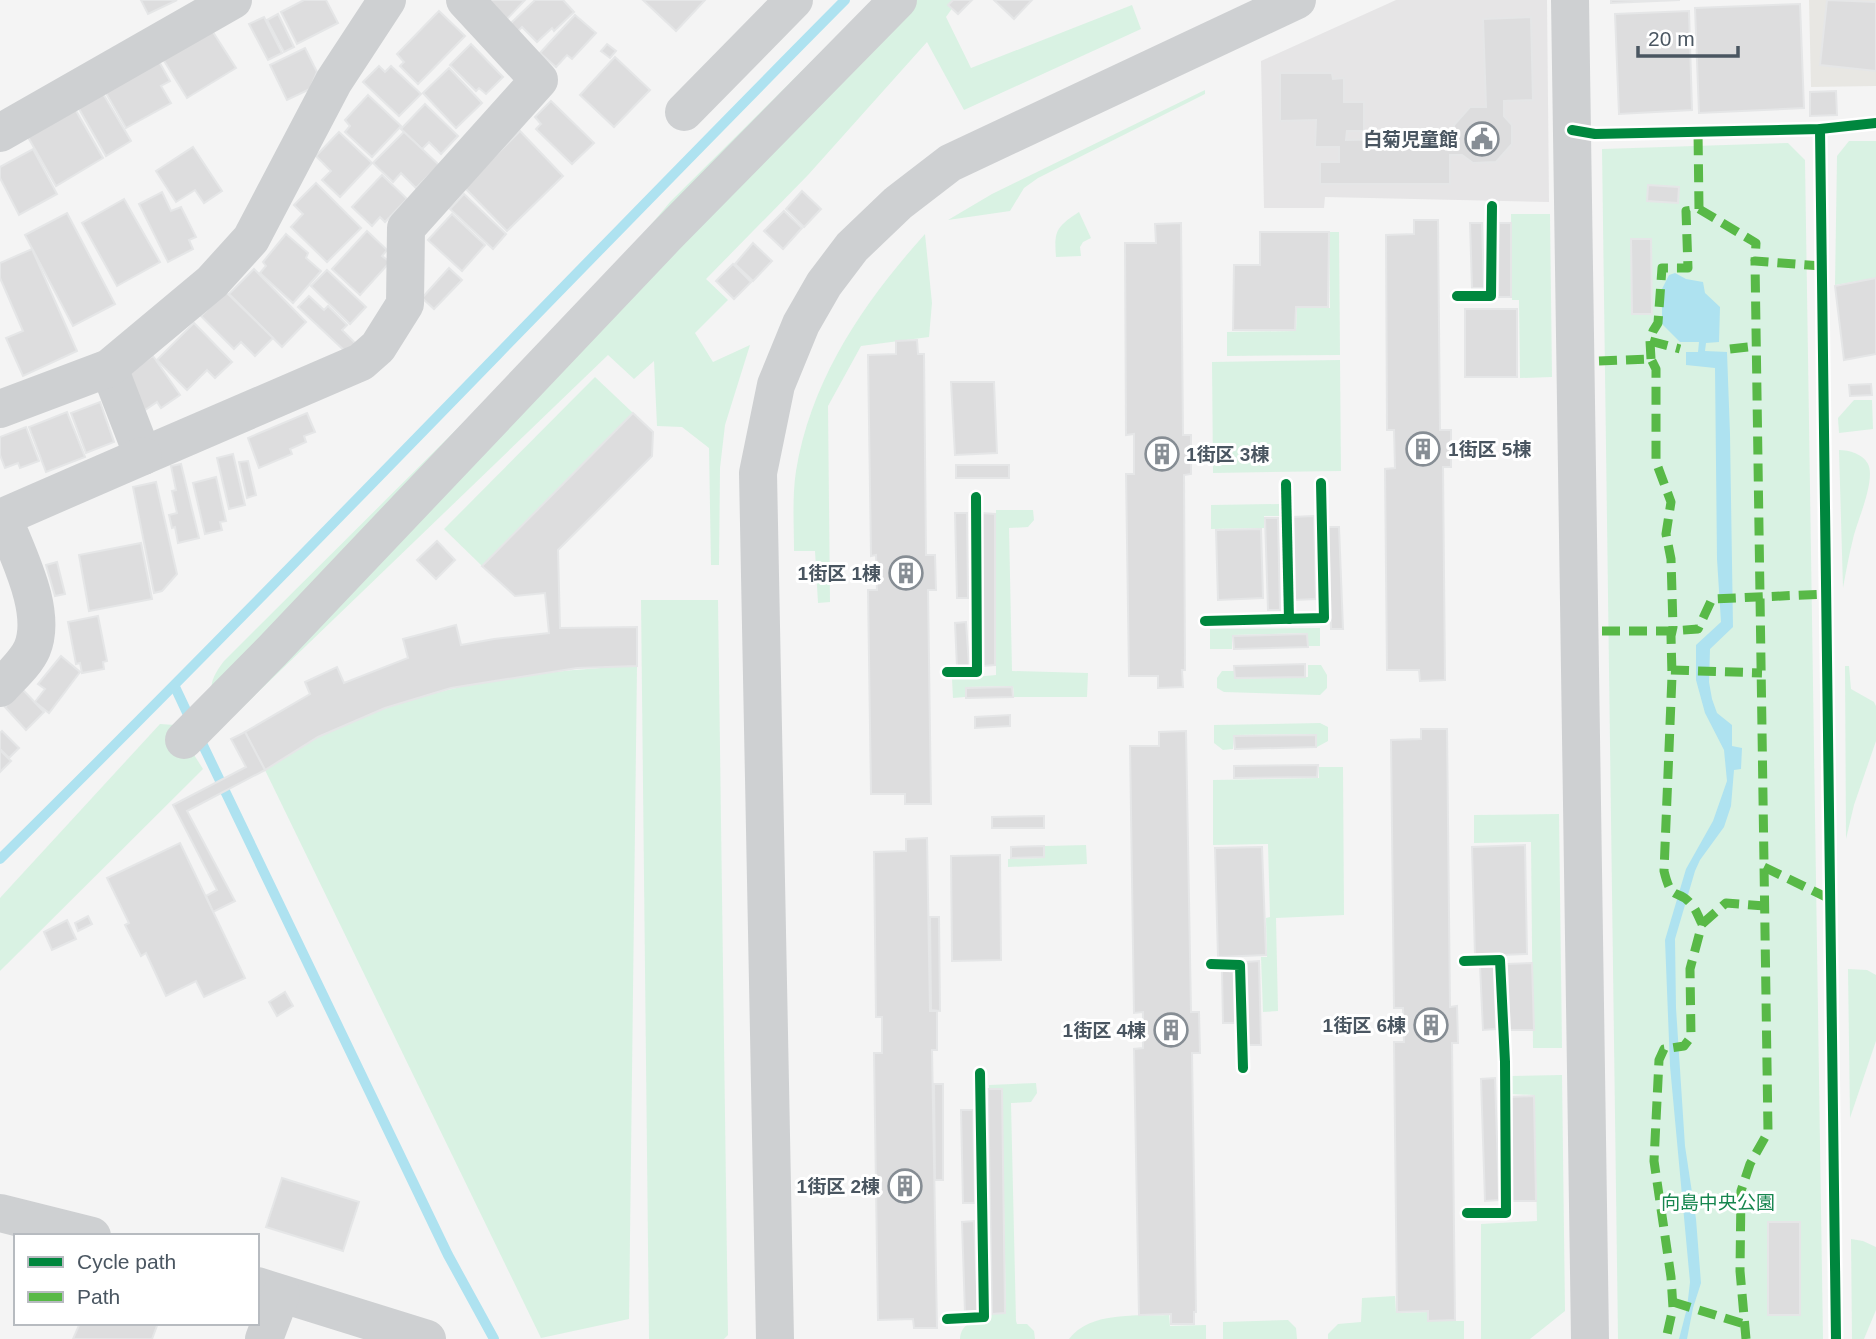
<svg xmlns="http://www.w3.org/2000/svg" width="1876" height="1339" font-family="Helvetica,'Noto Sans JP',sans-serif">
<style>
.commercial{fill:#e8e7e3}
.education{fill:#e6e5e6}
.green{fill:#d9f2e3}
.water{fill:#aee2f0}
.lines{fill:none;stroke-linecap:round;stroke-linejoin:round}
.stream{stroke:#aee2f0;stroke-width:10}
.building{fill:#ddddde;stroke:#e5e6e7;stroke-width:2}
.minor{stroke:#ced0d2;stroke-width:38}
.quiet{stroke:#58b947;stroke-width:9;stroke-dasharray:18 9;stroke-linecap:butt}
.cycleway-casing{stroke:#fff;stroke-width:15}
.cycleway{stroke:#00873e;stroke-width:10}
.labels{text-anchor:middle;stroke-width:6;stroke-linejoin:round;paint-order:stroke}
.poi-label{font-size:19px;font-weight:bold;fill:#4a5661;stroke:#fff;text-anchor:end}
.park-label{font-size:19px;fill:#17864f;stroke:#fff}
</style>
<rect width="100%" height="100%" fill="#f4f4f4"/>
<polygon class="commercial" points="1809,0 1876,0 1876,86 1811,87"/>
<polygon class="education" points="1396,0 1547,0 1549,202 1325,197 1324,208 1264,208 1261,61"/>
<g class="green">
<path d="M873,0H958L946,17L971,68L1132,5L1141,29L964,110L927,42L808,175L706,279L728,300L695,333L713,362L750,345L725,425L720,468L719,565H711L709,448L682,427L657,426L654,361L634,379L608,355L225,724C213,694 202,690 224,661L500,386L614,269L670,202Z"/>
<polygon points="1205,90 1205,94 1038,178 1024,188 1010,211 948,220 992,194"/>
<polygon points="1849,141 1876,141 1876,278 1835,285 1837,156"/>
<polygon points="1788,143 1805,160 1823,1339 1618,1339 1602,149"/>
<path d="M1079,212L1091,238L1083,242L1080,247L1081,256L1056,257C1054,231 1056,227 1079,212Z"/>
<polygon points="1511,214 1550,214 1552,377 1520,378 1519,300 1512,300"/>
<polygon points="1329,232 1339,232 1340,355 1227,356 1227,332 1296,331 1297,308 1330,308"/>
<path d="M925,234L932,303L929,337L861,346L828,406L830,602L818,603L815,551H794C794,525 792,497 796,471C811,379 864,302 925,234Z"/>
<polygon points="1340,360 1341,471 1213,473 1212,362"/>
<polygon points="595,377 633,413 482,566 444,529"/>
<polygon points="1854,400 1872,400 1873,429 1839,433 1838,418"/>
<path d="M1839,450C1849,450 1863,454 1868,464C1876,480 1857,521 1853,539C1849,555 1846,571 1843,588Z"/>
<polygon points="1279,504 1280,516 1264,516 1264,528 1211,529 1211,505"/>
<polygon points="996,510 1033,510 1034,520 1028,527 1009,528 1012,671 1088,673 1087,697 1014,697 1013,686 965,687 965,697 953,698 952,679 996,675"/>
<polygon points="641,600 718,600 728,1335 724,1339 649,1339"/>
<polygon points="1320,628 1320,646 1308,646 1307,633 1232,635 1232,649 1210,649 1210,629"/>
<polygon points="1308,665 1321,665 1327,675 1327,688 1320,695 1224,692 1217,688 1217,678 1222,671 1234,671 1235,679 1308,677"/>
<path d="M637,666L629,1319L541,1338L265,770C283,759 301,745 320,736C422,686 524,671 637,666Z"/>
<polygon points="1845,666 1849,666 1851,689 1874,702 1876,706 1876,741 1854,805 1846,839"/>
<polygon points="1320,723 1328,727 1328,741 1317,747 1316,734 1234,735 1233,749 1223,750 1214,743 1214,725"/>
<polygon points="160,724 175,725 203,769 0,971 0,898"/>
<polygon points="1319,767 1343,767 1344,915 1276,918 1278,1011 1263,1012 1261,957 1267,957 1266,918 1270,917 1268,844 1213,845 1213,780 1319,778"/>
<polygon points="1559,814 1562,1048 1533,1048 1531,842 1474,843 1474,815"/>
<polygon points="1086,845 1087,864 1008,867 1008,859 1045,858 1045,846"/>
<polygon points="1848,969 1867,970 1876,975 1876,1041 1850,1118"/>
<polygon points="1562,1075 1565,1311 1530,1339 1481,1339 1481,1224 1537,1221 1534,1095 1511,1094 1511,1076"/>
<path d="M1036,1083L1037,1093L1031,1102L1011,1103L1016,1321L1017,1324H1027L1034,1331L1035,1339H960C961,1322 977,1319 991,1320V1314L1006,1313L1002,1089H989V1085Z"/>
<polygon points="1851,1239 1863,1241 1876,1247 1876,1310 1864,1339 1852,1339"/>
<polygon points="1395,1296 1396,1313 1427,1312 1427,1321 1464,1321 1464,1339 1328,1339 1328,1334 1338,1324 1361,1322 1362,1298"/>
<path d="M1169,1315L1170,1326L1206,1325V1339H1069C1090,1311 1138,1316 1169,1315Z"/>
<polygon points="1288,1320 1296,1328 1297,1339 1223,1339 1223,1322"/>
</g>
<polygon class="water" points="1675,273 1686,279 1703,282 1705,293 1720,307 1719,342 1706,343 1705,351 1727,352 1730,434 1733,627 1710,649 1709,682 1712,699 1717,713 1732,725 1732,746 1742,748 1741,769 1734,770 1731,806 1724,827 1700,860 1695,871 1675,939 1676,1008 1685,1146 1696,1219 1701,1283 1693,1308 1687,1339 1679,1339 1687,1308 1690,1282 1670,1066 1665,940 1686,869 1713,821 1727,781 1724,750 1705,713 1696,680 1696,645 1721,622 1717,559 1715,368 1686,365 1686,352 1698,352 1699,342 1680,342 1662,324 1662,289 1669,275"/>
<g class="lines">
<g class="stream">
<polyline points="175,687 191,721"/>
<polyline points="199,737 448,1255 494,1339"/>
<path d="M0,859C286,577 562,285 845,0"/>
</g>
</g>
<g class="building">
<polygon points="141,0 177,0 148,14"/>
<polygon points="304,0 326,0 338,23 297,44 281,12"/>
<polygon points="485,0 525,0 506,20"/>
<polygon points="535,0 563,0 574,12 554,31 552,28 537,42 522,27 515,34 508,26"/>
<polygon points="643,0 705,0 676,31"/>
<polygon points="953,0 972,0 958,14 948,5"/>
<polygon points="994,0 1032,0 1014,19"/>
<polygon points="1611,0 1680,0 1611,3"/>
<polygon points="1827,0 1876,2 1876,71 1820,65"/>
<polygon points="1800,4 1804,108 1699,113 1695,8"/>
<polygon points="439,11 465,36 418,84 400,66 404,62 397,54"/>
<polygon points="1689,11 1692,110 1619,114 1615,14"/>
<polygon points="278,14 294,47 284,52 267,20"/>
<polygon points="575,15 596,33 572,59 567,55 556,67 540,53"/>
<polygon points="264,17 282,53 268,60 249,24"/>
<polygon points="1531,17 1533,100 1504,101 1504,116 1512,125 1512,144 1496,162 1473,163 1462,155 1450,155 1450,184 1320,184 1320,162 1339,162 1339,147 1315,147 1316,120 1280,121 1280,73 1332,73 1333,79 1344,78 1344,102 1364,102 1364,131 1347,131 1346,140 1397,139 1397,129 1424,129 1424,135 1454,135 1454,125 1470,107 1486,107 1483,19"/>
<polygon points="211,29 236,68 187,98 163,59"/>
<polygon points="471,44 503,77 486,94 479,88 476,91 450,65"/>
<polygon points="607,44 616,51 610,58 601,51"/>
<polygon points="305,48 317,72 310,89 287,100 270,65"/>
<polygon points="615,57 650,90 614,127 580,95"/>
<polygon points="157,58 170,81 161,86 171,103 126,128 103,88"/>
<polygon points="379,66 385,72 391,66 421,94 399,116 363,82"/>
<polygon points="449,68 482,103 456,128 423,93"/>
<polygon points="1836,91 1837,115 1810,116 1810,92"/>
<polygon points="102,92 131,141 106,156 78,107"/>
<polygon points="368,95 401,126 372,157 345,132 350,126 345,120"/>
<polygon points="551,101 594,143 572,164 536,129 541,124 535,117"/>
<polygon points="71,102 103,158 56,186 24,130"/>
<polygon points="425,104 458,136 441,154 429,142 422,149 401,129"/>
<polygon points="520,131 563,176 507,231 464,187"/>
<polygon points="339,132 372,163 340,197 322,180 331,171 316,156"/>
<polygon points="404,132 439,165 416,188 401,173 393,182 373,163"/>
<polygon points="193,147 222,191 204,203 195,190 176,202 156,171"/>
<polygon points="33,149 57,194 19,215 0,178 0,167"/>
<polygon points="382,175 407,199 385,222 380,217 372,226 352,207"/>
<polygon points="316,183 361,228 327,262 291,227 303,214 294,205"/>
<polygon points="1648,185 1679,187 1678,203 1647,201"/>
<polygon points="802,191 821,209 804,227 786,209"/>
<polygon points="162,192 171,211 181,207 196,237 189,240 193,249 168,262 139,204"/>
<polygon points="464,194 506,234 493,249 450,209"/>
<polygon points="124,199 160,262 117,286 82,223"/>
<polygon points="784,211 802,228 783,249 764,231"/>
<polygon points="67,213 115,304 73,326 25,235"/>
<polygon points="452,214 485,245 462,271 428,240"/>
<polygon points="1414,220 1438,220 1440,430 1451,430 1451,467 1443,467 1445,680 1420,681 1419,670 1387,670 1385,469 1395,468 1394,430 1387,430 1386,235 1414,234"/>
<polygon points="1181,223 1183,435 1191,435 1191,474 1184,475 1185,670 1182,670 1183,687 1158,688 1158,676 1129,676 1126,474 1134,474 1134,434 1126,435 1125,243 1156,243 1155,224"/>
<polygon points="1470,223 1482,223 1484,288 1472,288"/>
<polygon points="1499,223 1511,223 1511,297 1498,297"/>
<polygon points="367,231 387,250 382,256 390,262 360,295 332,269"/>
<polygon points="1260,232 1329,232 1328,307 1296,307 1295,330 1233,330 1234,265 1260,265"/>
<polygon points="286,234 308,253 306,258 321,271 293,303 260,273 266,266 263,262"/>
<polygon points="1631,239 1651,239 1652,314 1632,314"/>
<polygon points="753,243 772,261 753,281 735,264"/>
<polygon points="32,249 77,351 23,376 6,338 23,331 0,278 0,263"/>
<polygon points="733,264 751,282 734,299 716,281"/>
<polygon points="449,268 462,280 434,309 422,298"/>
<polygon points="254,269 306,322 282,347 229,294"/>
<polygon points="327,270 366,307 350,324 311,286"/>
<polygon points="1876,278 1876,354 1844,360 1835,286"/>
<polygon points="225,291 273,338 255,356 241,342 234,349 201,316"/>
<polygon points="309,296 324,310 328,306 347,325 342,330 357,345 348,354 298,307"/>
<rect x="1465" y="309" width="52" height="68"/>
<polygon points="194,323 232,362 215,378 207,370 187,390 157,360"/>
<polygon points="917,340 918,354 924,354 926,555 935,555 936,590 928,590 931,804 905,804 905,794 871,794 868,590 877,590 876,555 871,556 868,355 896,354 896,341"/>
<polygon points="153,356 180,395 161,408 157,402 145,410 125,374"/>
<polygon points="951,382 994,382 997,453 955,455"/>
<polygon points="1871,384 1872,395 1850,396 1849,385"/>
<polygon points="100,402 114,442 86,453 71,413"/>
<polygon points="67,412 85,457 46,472 29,427"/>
<polygon points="307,413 315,432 304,436 306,442 290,449 292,454 259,468 248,438"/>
<polygon points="633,413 653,432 652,456 558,550 560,628 637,627 637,666 577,668 451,688 385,708 318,737 265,770 245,732 310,694 305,682 337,667 344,683 408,658 403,639 456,625 461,645 494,639 549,633 545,593 515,596 482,566"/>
<polygon points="26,427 39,461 20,468 18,463 5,468 0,455 0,437"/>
<polygon points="233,454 245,505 229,509 217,458"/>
<polygon points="248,461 256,495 247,498 239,462"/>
<polygon points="181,464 199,538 178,543 175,527 172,528 169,515 177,513 172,491 176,490 171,466"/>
<rect x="956" y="465" width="53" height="13"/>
<polygon points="216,477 226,521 220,522 222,530 205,534 193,483"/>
<polygon points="156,482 177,574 162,591 154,593 133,487"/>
<polygon points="955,513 967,513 968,598 957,598"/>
<polygon points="982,513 995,514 995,665 983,666"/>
<polygon points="1314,516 1316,599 1294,600 1291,517"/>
<polygon points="1265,518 1278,518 1280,610 1268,610"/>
<polygon points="1328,527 1339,527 1343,629 1331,629"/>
<polygon points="1261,529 1263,598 1218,600 1216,530"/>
<polygon points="437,541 455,560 436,579 417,560"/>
<polygon points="141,543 152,599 89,611 79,555"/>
<polygon points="57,562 65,594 55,596 46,565"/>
<polygon points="98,616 107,661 103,662 104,669 82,673 80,663 76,664 68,622"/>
<polygon points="966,622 969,666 957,667 955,623"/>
<polygon points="1307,634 1308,647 1234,649 1233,636"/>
<polygon points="61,656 80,672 49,713 35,702 45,689 38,684"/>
<polygon points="1305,664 1305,677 1235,678 1234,666"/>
<polygon points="1012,687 1013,697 966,698 966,688"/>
<polygon points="23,690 44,712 26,730 5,707"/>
<polygon points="1010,715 1010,726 975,728 975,717"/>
<polygon points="1421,729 1447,729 1450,1007 1457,1006 1458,1043 1452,1043 1455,1320 1428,1321 1428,1311 1397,1312 1394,1042 1404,1042 1403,1008 1394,1008 1391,740 1421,739"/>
<polygon points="2,731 19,748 9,758 0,749 0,733"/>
<polygon points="1186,731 1191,1012 1199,1012 1200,1053 1192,1053 1196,1312 1194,1312 1194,1324 1171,1324 1171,1314 1139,1315 1134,1049 1143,1048 1143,1012 1134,1013 1130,746 1159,746 1159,732"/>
<polygon points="245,732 265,770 187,811 235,901 213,912 206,896 217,890 173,805 246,767 231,739"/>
<polygon points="1316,735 1316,747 1235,749 1234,736"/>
<polygon points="0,750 11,761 0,772"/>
<polygon points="1318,765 1317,777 1234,778 1234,766"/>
<polygon points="1044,816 1044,828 992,828 992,817"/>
<polygon points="927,838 930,1011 937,1011 937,1050 932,1050 937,1328 914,1328 913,1319 878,1320 874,1053 882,1053 882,1017 876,1017 874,852 906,851 906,839"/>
<polygon points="180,843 245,978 204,997 196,981 166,996 146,953 141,956 125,925 129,923 107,878"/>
<polygon points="1525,845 1527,954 1475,956 1472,847"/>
<polygon points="1044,846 1044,857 1011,858 1011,847"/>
<polygon points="1262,847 1266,955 1218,957 1215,848"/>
<polygon points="1000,855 1001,960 952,961 951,856"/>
<polygon points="88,916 92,924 78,931 75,923"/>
<polygon points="930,917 939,917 940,1011 931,1010"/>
<polygon points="67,920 76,939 52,950 44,932"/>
<polygon points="1259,961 1261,1045 1248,1045 1246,962"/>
<polygon points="1532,963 1534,1030 1509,1030 1507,964"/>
<polygon points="1494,965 1496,1029 1483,1030 1480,966"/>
<polygon points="1222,970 1234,970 1235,1023 1223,1023"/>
<polygon points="285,992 293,1006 277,1016 269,1002"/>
<polygon points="1495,1078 1499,1200 1485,1201 1481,1079"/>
<polygon points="934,1084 943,1084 943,1180 935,1180"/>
<polygon points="988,1089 1002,1089 1005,1313 992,1314"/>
<polygon points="1534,1096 1536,1201 1512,1201 1510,1097"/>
<polygon points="961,1110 973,1110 975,1203 963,1203"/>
<polygon points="282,1178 359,1202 343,1251 266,1227"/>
<polygon points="974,1221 978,1313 965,1313 962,1222"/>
<rect x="1768" y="1222" width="32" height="93"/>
<polygon points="80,1323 158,1323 152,1339 73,1339"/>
</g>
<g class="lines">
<g class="minor">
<polyline points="1570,0 1590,1339"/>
<polyline points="684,112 794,0"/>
<polyline points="0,133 233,0"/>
<polyline points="109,368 143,456 361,362 378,347 405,304 406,228 539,80 465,0"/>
<polyline points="0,409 109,368 212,282 251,239 334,81 387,0"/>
<path d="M0,688C10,677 26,663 32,649C48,611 17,554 3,517L143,456"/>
<polyline points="184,740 272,651 666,236 898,0"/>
<polyline points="0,1213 92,1236"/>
<polyline points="257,1286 427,1339"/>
<polyline points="264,1339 281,1294"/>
<polyline points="775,1339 758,473 776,385 801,324 824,284 852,247 898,203 950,163 1297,0"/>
</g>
<g class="quiet">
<polyline points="1699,209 1756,243 1755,261"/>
<polyline points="1650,341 1680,349"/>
<polyline points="1730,349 1756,346"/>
<polyline points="1651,359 1650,341 1653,331 1658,323 1662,268 1688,268 1686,211 1699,209 1698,131"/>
<path d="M1599,361L1651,359L1656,369V462L1671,502L1666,534L1671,559L1673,627L1671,636L1672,676L1664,871C1672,904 1677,887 1691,904C1696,909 1699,918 1702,924L1690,969L1691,1037L1684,1046L1664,1049L1659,1060L1654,1161L1671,1277L1673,1308L1666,1339"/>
<polyline points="1602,631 1671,631 1698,629 1712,599 1827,594"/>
<polyline points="1671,670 1762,673"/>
<polyline points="1764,867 1830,899"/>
<polyline points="1702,924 1726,903 1765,906"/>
<polyline points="1673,1302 1744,1324"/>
<polyline points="1746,1339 1740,1271 1741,1191 1750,1164 1768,1132 1755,261 1822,266"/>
</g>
<defs>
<g id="cycleway">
<polyline points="1820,129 1836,1339"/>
<polyline points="1572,130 1595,134 1820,129 1876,123"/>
<polyline points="1457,296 1491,296 1492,206"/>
<polyline points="1286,484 1289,619"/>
<polyline points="1205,621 1324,618 1321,483"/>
<polyline points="947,672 977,672 976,497"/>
<polyline points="1464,961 1500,960 1505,1062 1506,1213 1467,1213"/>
<polyline points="1211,964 1240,965 1243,1068"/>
<polyline points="947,1319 984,1317 980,1073"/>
</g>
</defs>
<use href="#cycleway" class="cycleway-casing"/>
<use href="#cycleway" class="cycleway"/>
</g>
<defs>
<symbol id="civic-ring" viewBox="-11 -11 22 22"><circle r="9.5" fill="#fff" stroke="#868d94" stroke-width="1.5"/><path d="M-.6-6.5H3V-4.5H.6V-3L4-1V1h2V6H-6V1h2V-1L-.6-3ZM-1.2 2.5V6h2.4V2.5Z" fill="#868d94"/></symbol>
<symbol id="building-ring" viewBox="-11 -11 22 22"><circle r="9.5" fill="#fff" stroke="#868d94" stroke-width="1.5"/><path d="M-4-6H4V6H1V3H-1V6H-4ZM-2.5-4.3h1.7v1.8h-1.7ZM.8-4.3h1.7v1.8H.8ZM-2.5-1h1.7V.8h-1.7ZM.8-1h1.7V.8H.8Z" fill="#868d94"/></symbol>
</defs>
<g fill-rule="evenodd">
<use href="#civic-ring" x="1463" y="120" width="38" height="38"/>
<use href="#building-ring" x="1404" y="430" width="38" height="38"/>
<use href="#building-ring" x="1143" y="435" width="38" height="38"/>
<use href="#building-ring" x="887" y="554" width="38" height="38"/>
<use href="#building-ring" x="1412" y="1006" width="38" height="38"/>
<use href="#building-ring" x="1152" y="1011" width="38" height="38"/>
<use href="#building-ring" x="886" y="1167" width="38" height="38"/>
</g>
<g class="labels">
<g class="poi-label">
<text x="1458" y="146">白菊児童館</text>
<text x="1448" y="456" text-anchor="start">1街区 5棟</text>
<text x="1186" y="461" text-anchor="start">1街区 3棟</text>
<text x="881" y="580">1街区 1棟</text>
<text x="1406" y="1032">1街区 6棟</text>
<text x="1146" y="1037">1街区 4棟</text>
<text x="880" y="1193">1街区 2棟</text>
</g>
<g class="park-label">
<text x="1718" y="1209">向島中央公園</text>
</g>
</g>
<rect x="14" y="1234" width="245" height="91" fill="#ffffff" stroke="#b7bbc0" stroke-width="2"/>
<rect x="28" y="1257" width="35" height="10" fill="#00873e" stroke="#b7bbc0" stroke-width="2"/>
<text x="77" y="1269" font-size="21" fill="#4a5661">Cycle path</text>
<rect x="28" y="1292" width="35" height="10" fill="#58b947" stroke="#b7bbc0" stroke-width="2"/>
<text x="77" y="1304" font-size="21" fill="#4a5661">Path</text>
<path d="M1638 46v10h100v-10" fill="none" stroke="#4a5661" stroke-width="3.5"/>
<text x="1648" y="46" font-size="21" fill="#4a5661" stroke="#ffffff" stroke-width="5" paint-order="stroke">20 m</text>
</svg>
